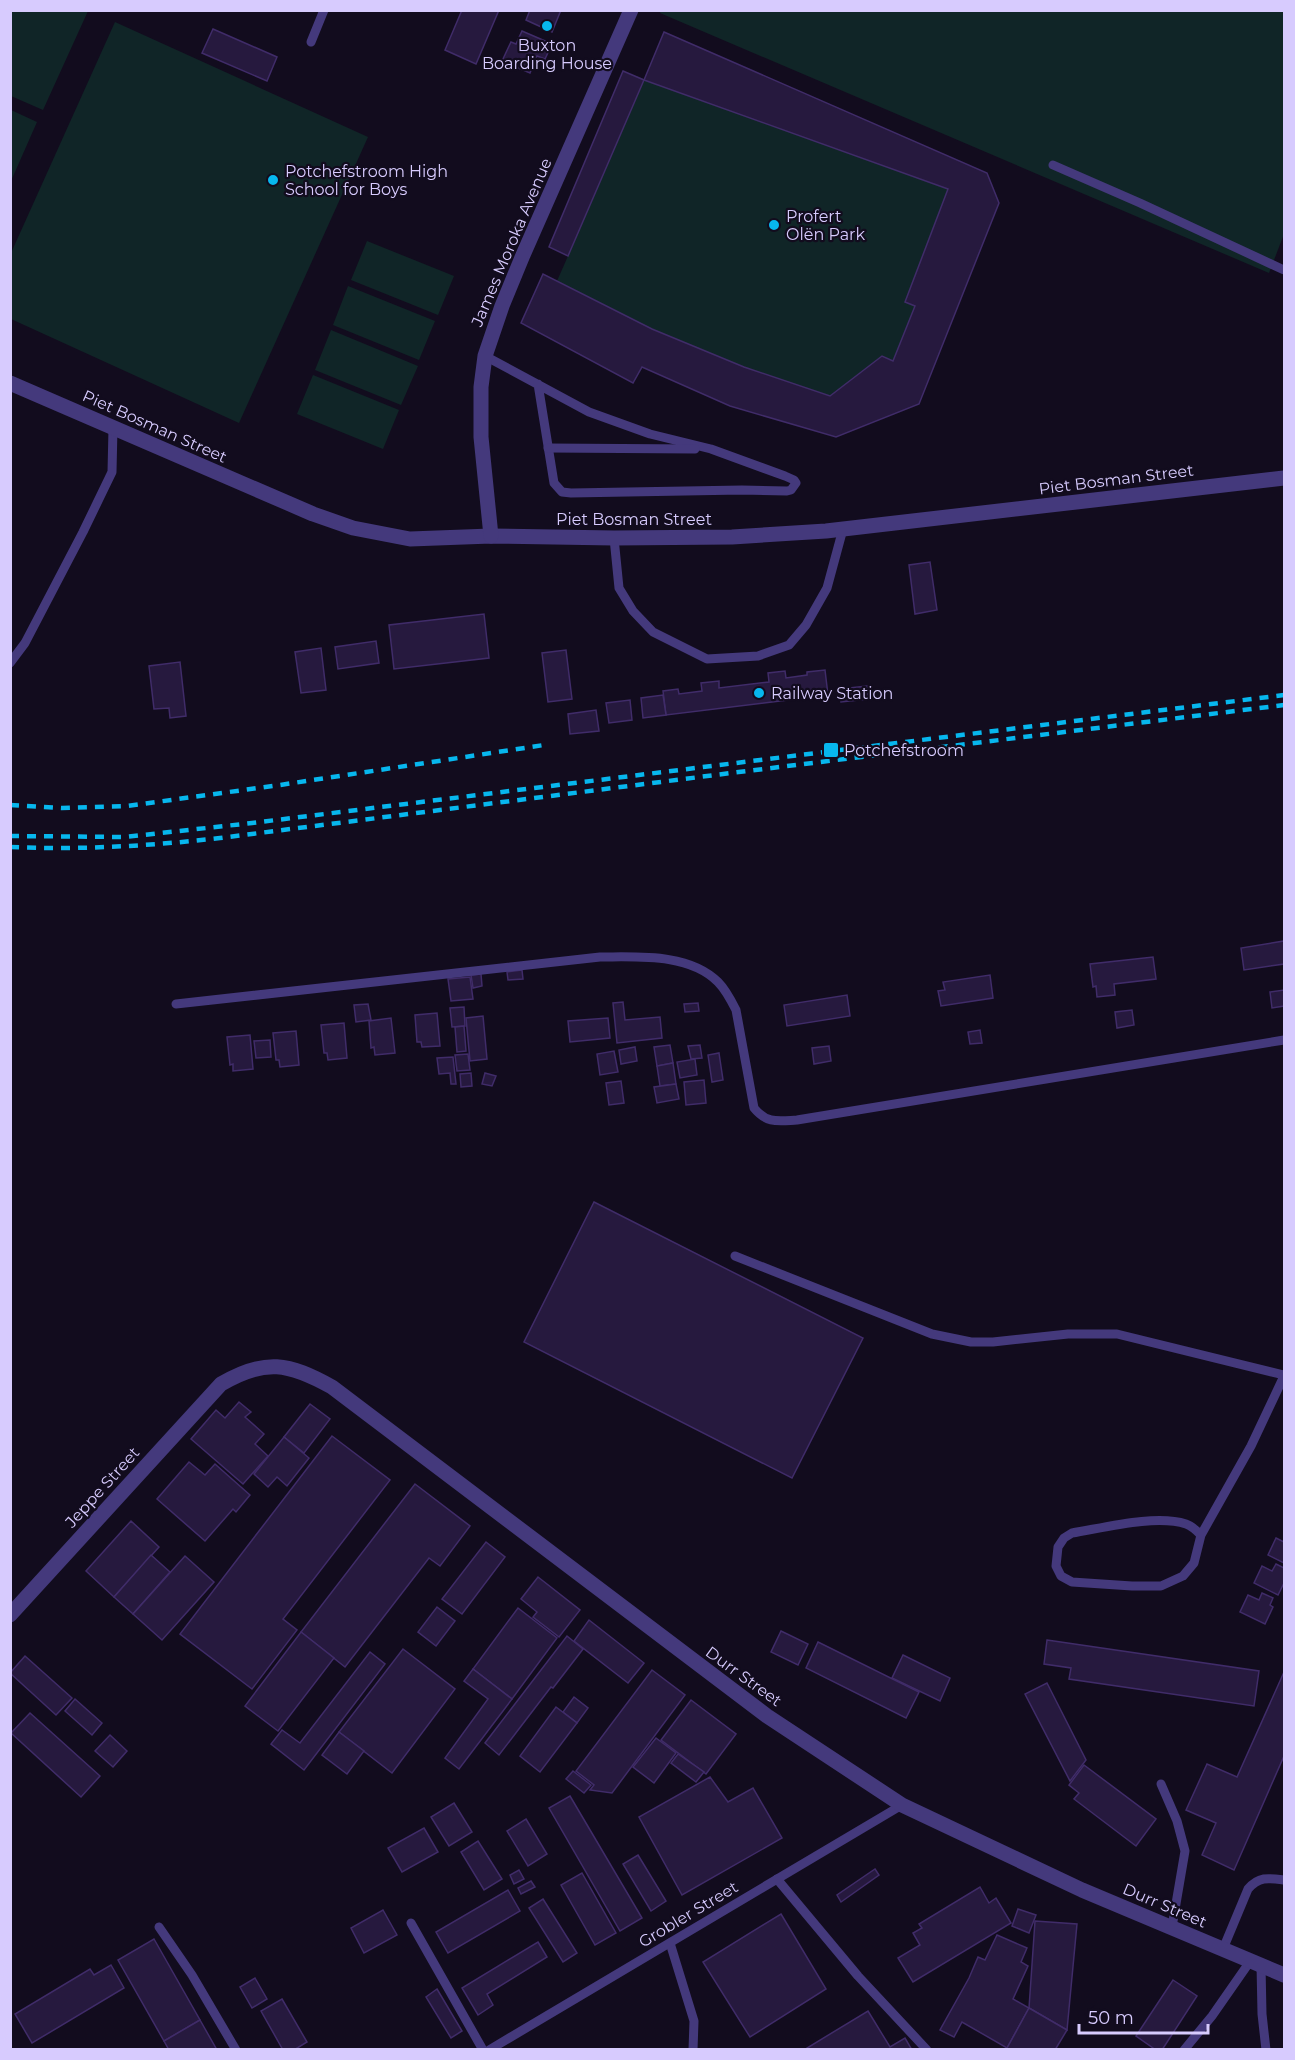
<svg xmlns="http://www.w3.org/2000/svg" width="1295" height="2060" font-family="Montserrat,sans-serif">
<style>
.green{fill:#102527}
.building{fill:#26193e;stroke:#402c69;stroke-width:1.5}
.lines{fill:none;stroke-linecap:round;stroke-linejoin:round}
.service{stroke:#44397c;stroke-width:9}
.tertiary{stroke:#44397c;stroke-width:15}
.rail{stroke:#07b7ee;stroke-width:4.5;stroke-dasharray:9 8;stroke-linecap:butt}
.poi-dot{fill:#07b7ee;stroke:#120c1e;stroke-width:2}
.labels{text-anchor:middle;stroke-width:4.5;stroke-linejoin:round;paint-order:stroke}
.poi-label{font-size:16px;fill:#d7cbfe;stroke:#120c1e;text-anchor:start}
.street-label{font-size:16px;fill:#d7cbfe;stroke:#120c1e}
</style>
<rect width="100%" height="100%" fill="#120c1e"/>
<g class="green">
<polygon points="11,10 88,11 43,110 11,96"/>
<polygon points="661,10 1284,11 1284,234 1269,273 660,13"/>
<polygon points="115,22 368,137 239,423 11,319 11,253"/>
<polygon points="664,32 987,173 999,203 919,404 836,437 643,367 633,383 521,323 543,274 557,281 568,256 549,247 623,71 644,79"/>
<polygon points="11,110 37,122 11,181"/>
<polygon points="367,241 454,276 438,315 351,280"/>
<polygon points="348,286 435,321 419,360 333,325"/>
<polygon points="331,330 418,366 401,405 315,370"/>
<polygon points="313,375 399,410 383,449 297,414"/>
</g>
<g class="building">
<polygon points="462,10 499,10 476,64 445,50"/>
<polygon points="530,10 561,10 552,32 526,20"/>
<polygon points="213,29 277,57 267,81 202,53"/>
<polygon points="522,31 552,44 545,59 537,56 530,73 502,61 511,42 516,44"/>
<polygon points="664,32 987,173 999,203 919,404 836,437 730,406 642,367 633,383 521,323 543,274 652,329 744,367 830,396 882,356 893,361 915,306 905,302 948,189 644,80"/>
<polygon points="623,71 644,80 568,256 549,247"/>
<polygon points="930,562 937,610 915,614 909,565"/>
<polygon points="484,614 489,658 394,669 389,625"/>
<polygon points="376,641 379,663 338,669 335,647"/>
<polygon points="321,648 326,690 301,693 295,652"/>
<polygon points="566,650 572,699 548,702 542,653"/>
<polygon points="180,662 186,716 170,718 169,708 154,709 149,666"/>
<polygon points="825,670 828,695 666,715 663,691 678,689 679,694 702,691 701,683 719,681 719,688 769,682 768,673 785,671 786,678 807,675 807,672"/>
<polygon points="867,686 868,699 841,702 840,689"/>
<polygon points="663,695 666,715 643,718 641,698"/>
<polygon points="630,700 632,720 609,723 606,703"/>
<polygon points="596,710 599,731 570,734 568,714"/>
<polygon points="1284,941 1284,964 1244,970 1241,948"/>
<polygon points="1153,957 1156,979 1114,984 1115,995 1097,997 1096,986 1093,987 1090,964"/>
<polygon points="522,970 523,979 508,980 507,972"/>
<polygon points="481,974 482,986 473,988 471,975"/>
<polygon points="990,975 993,998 941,1006 938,991 945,990 943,982"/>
<polygon points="470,977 473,999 451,1001 448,979"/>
<polygon points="1284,990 1284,1006 1272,1008 1270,992"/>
<polygon points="847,995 850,1016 787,1026 784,1005"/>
<polygon points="623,1002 625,1020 660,1017 662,1038 617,1043 613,1003"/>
<polygon points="698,1003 699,1011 685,1012 684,1004"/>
<polygon points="368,1004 371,1020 356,1022 354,1005"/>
<polygon points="464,1007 465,1026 452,1027 450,1008"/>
<polygon points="1132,1010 1134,1025 1117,1028 1115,1012"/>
<polygon points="437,1013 440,1046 422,1047 421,1042 417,1042 415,1015"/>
<polygon points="483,1016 487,1059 470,1061 466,1018"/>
<polygon points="391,1018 395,1053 375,1055 374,1047 371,1048 369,1021"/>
<polygon points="608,1018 610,1038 570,1042 568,1021"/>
<polygon points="344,1023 347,1058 328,1060 327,1053 324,1053 321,1025"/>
<polygon points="464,1026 466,1051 457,1052 455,1027"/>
<polygon points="980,1030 982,1043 970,1044 968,1032"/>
<polygon points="296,1031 299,1065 280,1067 279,1060 276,1060 273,1033"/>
<polygon points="250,1035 253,1069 233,1071 233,1064 230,1065 227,1037"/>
<polygon points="270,1040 271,1057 256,1058 254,1041"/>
<polygon points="670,1045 673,1063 657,1066 654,1047"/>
<polygon points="700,1045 702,1058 691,1059 688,1046"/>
<polygon points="829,1046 831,1061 814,1064 812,1048"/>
<polygon points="635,1047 637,1061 621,1064 619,1050"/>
<polygon points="614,1051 618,1072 600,1075 597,1054"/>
<polygon points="719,1053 723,1080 712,1082 708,1055"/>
<polygon points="468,1054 470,1070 457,1071 455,1055"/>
<polygon points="453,1057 456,1084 451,1084 450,1073 439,1074 437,1058"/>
<polygon points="695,1059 697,1075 680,1078 677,1062"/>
<polygon points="673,1063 676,1084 660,1086 657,1066"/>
<polygon points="471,1073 472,1086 461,1087 460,1074"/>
<polygon points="485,1073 496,1076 492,1086 482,1084"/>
<polygon points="704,1080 706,1103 686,1105 684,1082"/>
<polygon points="621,1081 624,1103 609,1105 606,1083"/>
<polygon points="676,1084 679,1099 657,1103 654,1087"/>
<polygon points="594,1202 863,1338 792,1478 524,1342"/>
<polygon points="239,1402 251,1412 245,1417 264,1434 255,1444 268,1456 243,1484 191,1439 216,1410 225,1418"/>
<polygon points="310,1404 330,1419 304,1453 284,1437"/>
<polygon points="332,1436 390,1480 283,1619 297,1630 252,1689 180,1634"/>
<polygon points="284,1437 309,1458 287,1486 277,1477 268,1487 254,1474"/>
<polygon points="189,1462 205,1475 215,1464 250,1495 236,1512 233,1509 205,1541 157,1499"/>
<polygon points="415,1484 470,1526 440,1566 429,1558 345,1667 301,1632"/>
<polygon points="131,1521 159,1547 114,1597 86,1571"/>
<polygon points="1276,1538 1284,1542 1284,1563 1268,1555"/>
<polygon points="486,1542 505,1557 462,1614 442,1599"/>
<polygon points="151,1555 170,1572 133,1614 114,1597"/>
<polygon points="185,1556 214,1582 162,1640 133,1614"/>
<polygon points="1276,1564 1284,1568 1284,1583 1278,1595 1254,1583 1262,1566 1272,1571"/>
<polygon points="538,1577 580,1610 559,1637 533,1617 537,1612 521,1599"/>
<polygon points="1262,1593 1273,1598 1270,1605 1273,1607 1265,1624 1240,1612 1248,1595 1259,1600"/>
<polygon points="437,1607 455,1621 436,1646 418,1632"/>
<polygon points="518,1608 557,1638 512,1699 473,1669"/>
<polygon points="589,1620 644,1663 628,1683 574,1641"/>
<polygon points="781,1631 808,1644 798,1665 771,1652"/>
<polygon points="301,1632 334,1658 278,1731 245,1706"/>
<polygon points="567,1636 583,1649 553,1688 551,1687 499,1755 485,1743"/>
<polygon points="1047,1640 1259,1671 1254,1706 1069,1679 1071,1668 1044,1664"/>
<polygon points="818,1642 919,1692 906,1718 806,1668"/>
<polygon points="403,1649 455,1689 392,1773 339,1732"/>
<polygon points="370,1652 385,1664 304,1770 271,1744 282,1730 300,1743"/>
<polygon points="903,1655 950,1678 940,1701 892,1678"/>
<polygon points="25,1656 72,1698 56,1715 10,1673"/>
<polygon points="473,1669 512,1699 459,1769 445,1758 488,1699 464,1681"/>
<polygon points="652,1670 685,1695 612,1793 590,1790 594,1785 576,1771"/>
<polygon points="1284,1672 1284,1756 1234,1870 1202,1855 1216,1823 1186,1810 1207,1764 1237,1777"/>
<polygon points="1047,1683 1086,1760 1070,1781 1025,1694"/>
<polygon points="574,1697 588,1708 577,1723 563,1712"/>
<polygon points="75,1699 102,1723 92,1735 65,1711"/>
<polygon points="691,1700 736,1734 706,1774 661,1740"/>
<polygon points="556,1707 577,1723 540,1772 520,1756"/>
<polygon points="30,1713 100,1776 81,1797 11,1733"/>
<polygon points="339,1732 364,1751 347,1774 322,1755"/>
<polygon points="110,1735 127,1751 113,1767 95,1751"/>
<polygon points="656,1738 676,1753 654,1783 633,1767"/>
<polygon points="678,1754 704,1772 696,1782 671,1763"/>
<polygon points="1084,1765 1156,1819 1136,1846 1074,1799 1079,1793 1069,1785"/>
<polygon points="573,1771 591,1785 584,1793 566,1779"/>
<polygon points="710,1777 728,1802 753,1788 782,1838 682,1895 639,1817"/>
<polygon points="570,1796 642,1918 620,1931 549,1808"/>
<polygon points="454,1803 472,1832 449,1846 431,1817"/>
<polygon points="526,1819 547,1854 528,1866 507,1831"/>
<polygon points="424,1828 438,1852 402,1872 388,1848"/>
<polygon points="478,1841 502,1879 484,1890 461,1852"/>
<polygon points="638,1855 666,1901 651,1911 623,1864"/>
<polygon points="875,1869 879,1875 841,1902 837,1895"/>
<polygon points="519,1870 524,1879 514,1884 510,1875"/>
<polygon points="582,1873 616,1933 595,1945 561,1885"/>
<polygon points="531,1881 535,1887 521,1894 518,1888"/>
<polygon points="980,1887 989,1903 996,1898 1011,1923 913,1982 898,1958 920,1945 913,1933 922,1928 919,1924"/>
<polygon points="508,1890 520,1911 448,1953 436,1932"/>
<polygon points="543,1899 577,1953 563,1962 529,1908"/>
<polygon points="1018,1909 1036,1915 1029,1933 1012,1926"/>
<polygon points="383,1910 397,1935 364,1953 351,1928"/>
<polygon points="781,1914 826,1989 750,2037 703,1962"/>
<polygon points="1035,1921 1077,1924 1067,2030 1029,2008"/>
<polygon points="997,1935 1027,1948 1021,1962 1028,1966 1013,1999 1029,2008 1007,2048 962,2022 954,2037 940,2030 969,1978 978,1957 985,1960"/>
<polygon points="154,1939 200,2020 164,2041 118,1960"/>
<polygon points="538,1942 547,1957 487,1994 493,2005 478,2015 462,1988"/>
<polygon points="111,1965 124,1988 32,2043 15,2014 90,1969 94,1975"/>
<polygon points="255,1978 267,1999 252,2008 240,1987"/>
<polygon points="1173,1980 1197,1996 1162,2050 1156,2050 1136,2036"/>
<polygon points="437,1989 462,2031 451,2038 426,1997"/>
<polygon points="282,1999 307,2042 294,2050 283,2050 261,2011"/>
<polygon points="1029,2008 1067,2030 1055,2050 1006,2050"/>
<polygon points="868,2011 890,2047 905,2038 912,2050 808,2050 807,2048"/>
<polygon points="200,2020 217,2050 169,2050 164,2041"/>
</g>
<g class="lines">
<g class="service">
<polyline points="311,42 324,10"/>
<polyline points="1053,165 1140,203 1284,270"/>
<polyline points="485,356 589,412 650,434 711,449 785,476 794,480 796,483 791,490 787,491 742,490 571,493 562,492 554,483 538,384"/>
<polyline points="548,448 695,449"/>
<polyline points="614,538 619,588 633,611 653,632 707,659 758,656 789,645 806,625 827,588 843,529"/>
<polyline points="10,663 25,643 83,532 112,472 113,428"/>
<path d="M176,1004L600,957C638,957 689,953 718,982C726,990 731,1000 736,1010L754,1108C767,1124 778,1121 797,1120L1284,1040"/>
<polyline points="735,1256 932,1334 971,1342 993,1342 1068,1334 1117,1334 1284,1375"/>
<path d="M1201,1535C1197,1531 1192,1526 1186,1524C1156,1514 1103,1528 1072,1533L1064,1538L1058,1547L1056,1566L1061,1576L1072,1582L1132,1586H1161L1183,1576L1194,1563L1201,1535L1251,1446L1284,1376"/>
<polyline points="1161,1784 1177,1821 1185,1851 1172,1927"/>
<polyline points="777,1879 858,1976 927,2050"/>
<polyline points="411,1923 483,2050"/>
<polyline points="159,1927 192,1975 236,2050"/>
<polyline points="670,1943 694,2021 693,2050"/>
<path d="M1223,1949L1248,1889C1259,1876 1269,1878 1284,1880"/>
<polyline points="1261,1965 1262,2014 1266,2050"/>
<polyline points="489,2050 902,1805"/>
<polyline points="1184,2050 1212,2016 1251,1960"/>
</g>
<g class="tertiary">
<polyline points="10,383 313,514 353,528 410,539 491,536 614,538 732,537 826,531 1284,478"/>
<polyline points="491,536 481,437 481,387 485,356 502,306 523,255 631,10"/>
<path d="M10,1615L221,1384C265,1358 289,1363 332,1387L767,1716L902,1805L1082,1890L1284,1975"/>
</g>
<g class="rail">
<polyline points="10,805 62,808 127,806 280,785 544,745"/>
<polyline points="10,836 125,837 252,823 1284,695"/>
<path d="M10,847C81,850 150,846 220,838L731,773L1284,705"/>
</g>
</g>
<g class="poi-dot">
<circle cx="547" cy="26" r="6"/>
<circle cx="273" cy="180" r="6"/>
<circle cx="774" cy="225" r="6"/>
<circle cx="759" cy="693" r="6"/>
<rect x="823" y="742" width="16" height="16" rx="3"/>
</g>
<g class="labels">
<g class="poi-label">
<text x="547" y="51" text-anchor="middle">Buxton<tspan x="547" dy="18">Boarding House</tspan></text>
<text x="285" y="177">Potchefstroom High<tspan x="285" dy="18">School for Boys</tspan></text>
<text x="786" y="222">Profert<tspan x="786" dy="18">Olën Park</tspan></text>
<text x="771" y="699">Railway Station</text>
<text x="844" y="756">Potchefstroom</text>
</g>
<g class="street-label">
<text transform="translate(511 242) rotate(-67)" y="6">James Moroka Avenue</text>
<text transform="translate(155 426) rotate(24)" y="6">Piet Bosman Street</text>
<text transform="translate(1116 479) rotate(-7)" y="6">Piet Bosman Street</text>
<text x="634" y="525">Piet Bosman Street</text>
<text transform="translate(102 1487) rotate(-48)" y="6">Jeppe Street</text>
<text transform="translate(744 1676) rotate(36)" y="6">Durr Street</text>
<text transform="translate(1165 1905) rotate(23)" y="6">Durr Street</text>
<text transform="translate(688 1914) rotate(-31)" y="6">Grobler Street</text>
</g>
</g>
<rect width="1295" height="2060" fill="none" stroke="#d7cbfe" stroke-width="24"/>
<path d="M1079 2024v9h129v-9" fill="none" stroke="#d7cbfe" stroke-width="3"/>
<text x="1088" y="2024" font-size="18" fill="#d7cbfe" stroke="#120c1e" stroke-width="4.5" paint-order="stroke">50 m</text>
</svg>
